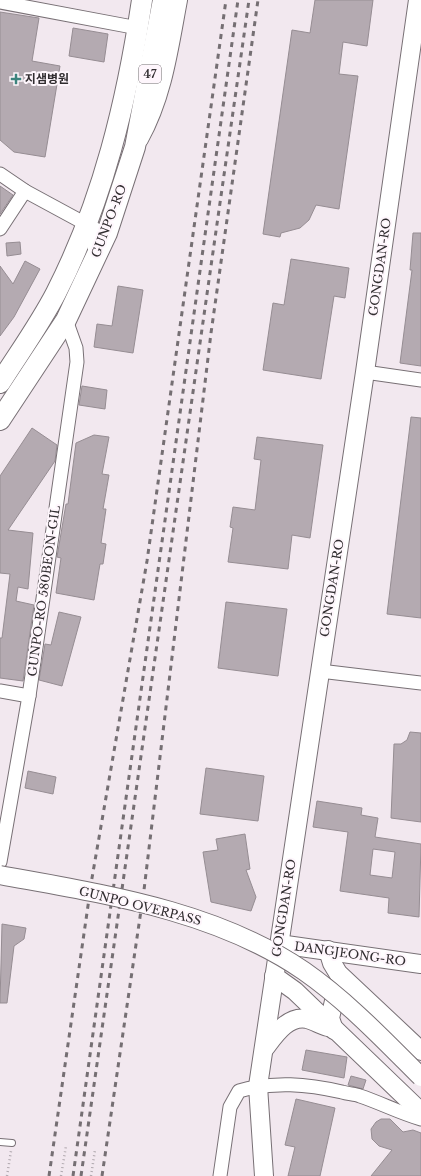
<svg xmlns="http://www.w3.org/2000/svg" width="421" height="1176" font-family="'Libre Baskerville','Noto Sans KR',serif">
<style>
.building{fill:#b4aab1;stroke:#968d93;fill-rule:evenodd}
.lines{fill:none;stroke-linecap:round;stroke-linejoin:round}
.lane-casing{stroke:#787075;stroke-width:8}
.street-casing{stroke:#787075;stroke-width:15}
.secondary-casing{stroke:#787075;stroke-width:20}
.primary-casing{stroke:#787075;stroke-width:22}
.path{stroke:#b0a8ae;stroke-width:2.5;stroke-dasharray:1 3;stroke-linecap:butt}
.lane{stroke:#fff;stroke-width:6}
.street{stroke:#fff;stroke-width:13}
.secondary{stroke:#fff;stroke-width:18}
.primary{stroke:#fff;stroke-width:20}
.rail{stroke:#756f73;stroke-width:3;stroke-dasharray:5 5;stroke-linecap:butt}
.secondary-bridge-casing{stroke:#787075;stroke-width:20;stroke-linecap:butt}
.secondary-bridge{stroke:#fff;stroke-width:18}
.poi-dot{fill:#3c837d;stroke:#fef6fc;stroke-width:1.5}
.labels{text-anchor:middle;stroke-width:4;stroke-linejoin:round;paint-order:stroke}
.shield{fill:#fef6fc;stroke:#6e696d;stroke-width:1}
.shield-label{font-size:11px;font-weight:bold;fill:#312d30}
.poi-label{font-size:12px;font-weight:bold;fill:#312d30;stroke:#fef6fc;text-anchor:start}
.street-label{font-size:12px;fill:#312d30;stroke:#fef6fc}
</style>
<rect width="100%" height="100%" fill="#f2e8ef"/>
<g class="building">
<polygon points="315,0 373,0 367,46 343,42 339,74 358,76 339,209 316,205 309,220 300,228 281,233 280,237 263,234 292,30 310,33"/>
<polygon points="0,12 39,18 32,61 60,66 45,157 14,152 0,140"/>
<polygon points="73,28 108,34 104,62 69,56"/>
<polygon points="0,186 13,195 0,214"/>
<polygon points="413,233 421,233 421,366 400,363 412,270 410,270"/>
<polygon points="20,242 21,254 7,256 6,243"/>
<polygon points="291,259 349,268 345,298 334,296 321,379 263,370 273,303 284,305"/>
<polygon points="25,261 40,269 14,317 0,336 0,266 13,284"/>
<polygon points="118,286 143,290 133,353 94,347 97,324 112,326"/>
<polygon points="82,386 107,390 105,409 79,405"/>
<polygon points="411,417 421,418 421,618 387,614"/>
<polygon points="32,428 57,445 55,461 8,530 33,533 28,589 18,587 16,601 34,605 23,681 0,678 0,638 2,638 10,574 0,573 0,476"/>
<polygon points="94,435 109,437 102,474 109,475 103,509 106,509 101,543 106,544 103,564 100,564 94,600 56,593 61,558 57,557 66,504 68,504 76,443"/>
<polygon points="257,437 323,445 310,538 292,535 288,569 228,562 233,528 230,527 233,507 255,510 261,460 254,459"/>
<polygon points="226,602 287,609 278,676 218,668"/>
<polygon points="59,612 81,617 62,686 39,680 45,644 51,645"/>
<polygon points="410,732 421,733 421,822 391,818 394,744 401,744 407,740"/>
<polygon points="206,768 264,776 258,821 200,814"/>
<polygon points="28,771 56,777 53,794 25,788"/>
<path d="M317,801L362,808L361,815L378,818L375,837L421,844L419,917L388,913L389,898L340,891L348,832L313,827ZM373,849L395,852L392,878L370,875Z"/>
<polygon points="245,834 250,869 246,870 256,897 251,911 211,902 203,852 218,850 216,839"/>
<polygon points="2,924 26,928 24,939 14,946 7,1003 0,1003"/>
<polygon points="306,1050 347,1057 344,1078 302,1070"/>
<polygon points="351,1076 366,1080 363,1089 348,1085"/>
<polygon points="296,1099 335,1108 320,1176 288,1176 295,1147 285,1145"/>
<polygon points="381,1119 390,1119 403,1132 413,1130 421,1133 421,1176 371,1176 392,1150 379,1146 372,1139 371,1129 376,1122"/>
</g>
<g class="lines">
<defs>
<polyline id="lane" points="0,1142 12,1143"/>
<g id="street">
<polyline points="0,2 138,28"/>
<polyline points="0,174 25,191 97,230 98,234 94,247"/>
<polyline points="0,229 25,191"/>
<polyline points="365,372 421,380"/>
<polyline points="320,671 421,683"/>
<polyline points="0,691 29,696"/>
<polyline points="0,862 29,696 77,362 76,348 66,320"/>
<path d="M220,1176L230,1107L239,1091C274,1081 307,1084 342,1092C348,1094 355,1094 360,1096C381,1103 400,1113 421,1119"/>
</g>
<g id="secondary">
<path d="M139,139C163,96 169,48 178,0"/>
<polyline points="279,944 421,964"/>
<polyline points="328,950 332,963 338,973 421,1051"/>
<polyline points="274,976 295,991 421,1112"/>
<polyline points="334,1030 330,1018 334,1001 346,994 353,994"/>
<path d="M265,1048C275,1035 288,1015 307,1019C314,1021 321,1025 328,1027"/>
<polyline points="264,1176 258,1086 365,372 418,0"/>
</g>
<g id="primary">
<path d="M0,383C19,353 40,324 56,293C103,201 127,101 142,0"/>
<polyline points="0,420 66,320 107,233 135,147 163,0"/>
</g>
</defs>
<use href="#lane" class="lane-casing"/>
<use href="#street" class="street-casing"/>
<use href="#secondary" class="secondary-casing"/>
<use href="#primary" class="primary-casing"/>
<g class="path">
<polyline points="7,1176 11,1151"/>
<polyline points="61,1176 66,1146"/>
<polyline points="91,1176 95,1150"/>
</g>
<use href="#lane" class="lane"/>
<use href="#street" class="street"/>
<use href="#secondary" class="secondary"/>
<use href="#primary" class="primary"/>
<g class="rail">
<polyline points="49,1176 92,878 147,561 226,0"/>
<polyline points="73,1176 238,0"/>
<polyline points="81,1176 249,0"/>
<polyline points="102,1176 144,890 211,333 258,0"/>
</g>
<defs>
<path id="secondary-bridge" d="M0,875C103,894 215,910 304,971C347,1001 384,1040 421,1077"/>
</defs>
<use href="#secondary-bridge" class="secondary-bridge-casing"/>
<use href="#secondary-bridge" class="secondary-bridge"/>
</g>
<path class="poi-dot" d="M14 73h4v4h4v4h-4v4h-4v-4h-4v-4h4z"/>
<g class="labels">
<rect class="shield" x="139" y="65" width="22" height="18" rx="3"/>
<g class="shield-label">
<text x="150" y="78">47</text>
</g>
<g class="poi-label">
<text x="25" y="83">지샘병원</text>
</g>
<g class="street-label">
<text transform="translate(109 221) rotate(-69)" y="4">GUNPO-RO</text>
<text transform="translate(380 267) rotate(-82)" y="4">GONGDAN-RO</text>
<text transform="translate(332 588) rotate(-81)" y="4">GONGDAN-RO</text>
<text transform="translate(44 591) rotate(-82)" y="4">GUNPO-RO 580BEON-GIL</text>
<text transform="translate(140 906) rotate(14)" y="4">GUNPO OVERPASS</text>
<text transform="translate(284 908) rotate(-81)" y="4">GONGDAN-RO</text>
<text transform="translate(350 954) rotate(8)" y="4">DANGJEONG-RO</text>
</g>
</g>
</svg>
